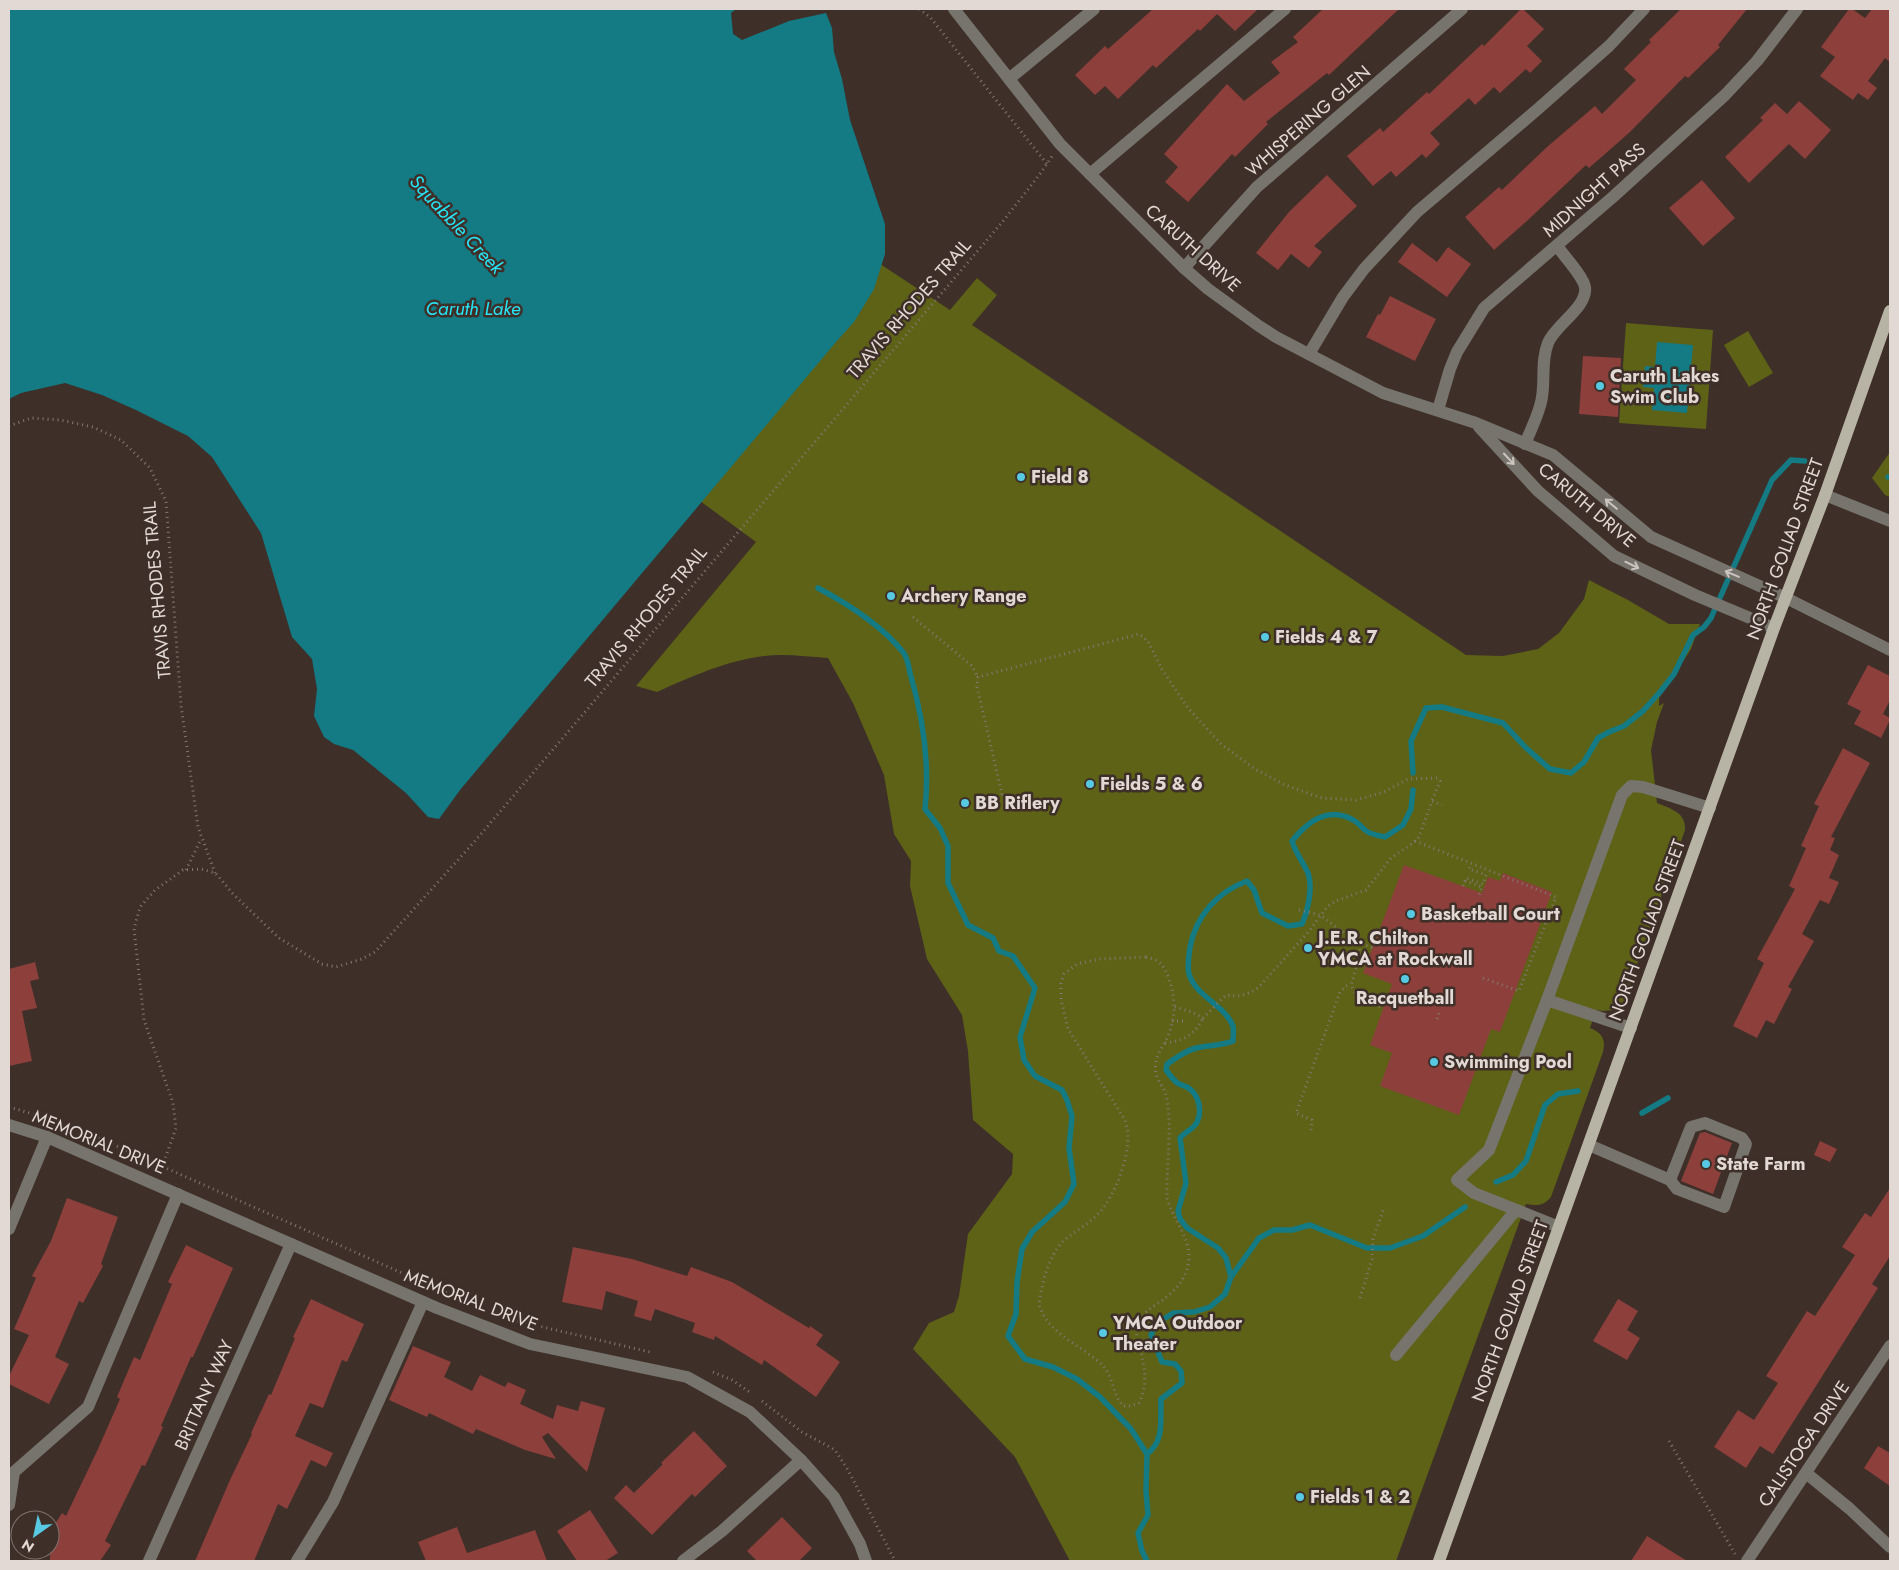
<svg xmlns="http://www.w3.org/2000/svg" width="1899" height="1570" font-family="Jost,sans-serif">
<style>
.green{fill:#5d6216}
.water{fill:#147a83}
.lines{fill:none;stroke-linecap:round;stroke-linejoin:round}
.stream{stroke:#147a83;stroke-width:5.5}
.building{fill:#8d3f3b}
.path{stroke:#857873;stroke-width:3;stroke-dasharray:1 4;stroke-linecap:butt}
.minor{stroke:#76746c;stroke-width:12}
.major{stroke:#b8b4a5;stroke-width:12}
.oneway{stroke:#ccc4bf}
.poi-dot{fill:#57c9e2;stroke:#3e2f29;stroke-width:2}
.labels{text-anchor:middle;stroke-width:5;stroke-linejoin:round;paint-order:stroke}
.street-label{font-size:18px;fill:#e2d8d4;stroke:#3e2f29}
.poi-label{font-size:18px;font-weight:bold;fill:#e2d8d4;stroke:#3e2f29;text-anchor:start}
.water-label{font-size:19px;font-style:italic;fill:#28e3f4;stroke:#3e2f29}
</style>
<rect width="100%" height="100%" fill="#3e2f29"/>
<g class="green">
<path d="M868,256L950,310L977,278L997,295L972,325L1466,655L1503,656L1538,649L1559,633L1584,599L1589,580L1628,600L1669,624H1700L1691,649L1659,698V706L1664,703L1657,722L1651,750L1657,803C1671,809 1686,812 1685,830L1624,1001L1616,1010L1602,1011L1596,1010L1590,1028C1602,1033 1606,1039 1603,1052L1551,1197C1544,1206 1536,1206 1526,1204L1396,1561H1070L1015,1457L913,1349L929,1323L954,1312L959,1296L968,1234L1012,1174L1013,1154L973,1120L968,1051L962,1015L927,959L910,886L911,861L894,834L884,775L853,703L828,658C812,657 797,655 782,655C739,655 695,675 657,692L636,686L756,542L700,501L861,311L842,267Z"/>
<polygon points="1626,323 1713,330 1706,429 1619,423"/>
<polygon points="1748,331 1773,373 1749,387 1724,345"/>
<polygon points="1890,452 1890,497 1885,495 1872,478"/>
</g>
<g class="water">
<polygon points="9,9 736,9 731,13 733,34 742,40 789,21 826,13 832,28 834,52 842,79 850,120 885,224 885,254 874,289 854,322 836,342 460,790 439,819 428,817 406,793 353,750 334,744 324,737 314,716 317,689 312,659 292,637 261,533 212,457 188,436 136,410 102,395 65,383 21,393 9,399"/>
<polygon points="1657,342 1693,345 1687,413 1652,410 1654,388 1643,387 1645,366 1655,367"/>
</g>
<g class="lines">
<g class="stream">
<polyline points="1888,477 1890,477"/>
<path d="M818,588C848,604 881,625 903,652C907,657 909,667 910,673C923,717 930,763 925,809L940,828L948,846V883L968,925L993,938L999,951L1013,956L1035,988L1020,1037L1024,1060L1035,1076L1062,1090L1067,1100L1072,1116L1069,1148L1074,1184L1065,1202L1032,1232L1022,1249L1017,1282L1016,1314L1008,1336L1025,1359L1053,1367L1077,1379L1100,1397L1131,1429L1147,1454L1146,1491L1148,1515L1138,1533L1142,1551L1147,1561"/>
<polyline points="1413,773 1411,741 1426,708 1442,707 1503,723 1525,747 1550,769 1571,773 1584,762 1598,738 1609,732 1624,726 1643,711 1660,692 1674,674 1693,635 1704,627 1711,618 1772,480 1791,460 1805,461"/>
<polyline points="1642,1113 1668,1098"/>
<polyline points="1496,1182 1513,1175 1526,1161 1545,1105 1558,1094 1578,1091"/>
<polyline points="1231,1277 1259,1238 1274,1230 1292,1230 1310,1225 1367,1248 1390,1248 1423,1236 1465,1207"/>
<path d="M1147,1454C1165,1441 1160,1419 1161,1399L1182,1383L1181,1371L1175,1364L1162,1362L1151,1335L1156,1324L1173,1313L1194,1312L1210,1307L1225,1294L1231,1277L1226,1258L1218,1248L1187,1228L1180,1219L1178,1211L1186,1183L1180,1138C1185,1132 1194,1129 1197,1122C1203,1110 1198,1093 1187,1087C1183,1085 1179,1085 1176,1082C1172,1078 1169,1074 1166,1070L1167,1064C1176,1058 1185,1051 1196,1048C1208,1045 1221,1046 1233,1041C1233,1037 1234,1030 1233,1026C1224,1004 1196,997 1189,974C1187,966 1189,955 1190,947C1196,916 1217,892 1247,881L1254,890L1262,913L1288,926L1302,924C1308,910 1313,887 1308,873C1303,862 1296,854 1292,841C1308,821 1329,805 1355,821C1360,824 1364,831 1370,833C1375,835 1381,836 1385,837L1403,825L1411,809L1413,790"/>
</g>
</g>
<g class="building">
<polygon points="1153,9 1258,9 1235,31 1217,14 1200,31 1198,29 1156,68 1153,65 1118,99 1105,86 1095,95 1075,75 1105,46 1108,49"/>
<polygon points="1323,9 1399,9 1329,75 1327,73 1266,122 1268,124 1235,157 1232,154 1188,202 1165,182 1178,167 1164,154 1227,84 1244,101 1280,73 1271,62 1298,42 1293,37"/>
<polygon points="1521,9 1523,9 1544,29 1527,46 1542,61 1530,73 1526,69 1500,93 1494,87 1475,105 1469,98 1430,133 1440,144 1426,158 1422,154 1396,177 1391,171 1373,186 1347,156 1380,128 1383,132 1427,92 1429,94 1482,44 1484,46"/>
<polygon points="1681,9 1747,9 1718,45 1720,47 1688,78 1685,76 1630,132 1589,168 1586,165 1528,220 1494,250 1465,217 1499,187 1502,190 1547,147 1595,106 1602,114 1636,80 1624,69 1651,42 1649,40"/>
<polygon points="1849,9 1852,9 1865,18 1872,9 1890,9 1890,62 1885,58 1868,81 1877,88 1868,100 1858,93 1853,100 1820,76 1835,57 1821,47"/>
<polygon points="1799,101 1831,130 1805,159 1789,144 1749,183 1725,157 1763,120 1760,118 1775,103 1787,114"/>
<polygon points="1327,175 1357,206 1314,246 1322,252 1309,268 1291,254 1278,270 1256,253 1289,212"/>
<polygon points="1702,180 1735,218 1703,246 1669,208"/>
<polygon points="1412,243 1437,262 1448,247 1471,264 1447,297 1398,262"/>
<polygon points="1390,296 1436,319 1415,361 1366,337 1378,314 1380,315"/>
<polygon points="1583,356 1621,358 1618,417 1579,414"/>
<polygon points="1868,665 1890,676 1890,700 1883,714 1890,718 1890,720 1881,738 1854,724 1861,711 1847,704"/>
<polygon points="1843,748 1870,763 1831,837 1835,838 1830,850 1839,855 1829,878 1839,882 1829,904 1820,900 1802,934 1814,941 1788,987 1792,989 1774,1024 1766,1020 1757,1038 1733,1026 1764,963 1757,959 1795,889 1789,886 1806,848 1801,846 1819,806 1814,804"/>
<polygon points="1404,865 1482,893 1488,877 1500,881 1503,873 1552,892 1500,1032 1491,1029 1459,1115 1380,1086 1392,1053 1370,1045 1392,984 1363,973"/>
<polygon points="35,962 39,979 30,981 37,1008 22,1011 32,1061 9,1066 9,969"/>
<polygon points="1705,1132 1732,1143 1713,1194 1681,1181 1700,1133"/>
<polygon points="1820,1141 1837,1149 1830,1162 1814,1155"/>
<polygon points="1890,1188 1890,1256 1872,1284 1878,1288 1773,1454 1760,1446 1746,1468 1714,1447 1738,1410 1754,1420 1778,1383 1766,1376 1807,1311 1815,1316 1855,1255 1842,1247 1865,1213 1871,1217"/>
<polygon points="67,1198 118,1217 101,1264 103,1266 83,1303 79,1301 55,1357 69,1364 49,1404 9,1384 9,1376 29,1335 14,1329 36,1278 32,1276 51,1241"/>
<polygon points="186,1245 233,1268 193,1357 191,1357 161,1426 163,1427 145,1466 142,1465 105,1541 111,1545 100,1561 50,1561 50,1532 62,1513 66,1516 98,1449 120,1399 117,1397 134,1357 140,1360 172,1284 168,1282"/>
<polygon points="573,1247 632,1259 687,1276 691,1267 732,1282 809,1328 810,1326 823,1335 816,1345 840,1362 816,1397 764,1360 762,1365 715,1336 714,1340 692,1332 695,1323 655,1309 651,1321 634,1316 638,1301 606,1291 602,1310 562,1302"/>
<polygon points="311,1299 364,1324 347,1362 342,1360 323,1408 310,1403 295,1436 333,1453 326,1467 311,1460 287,1509 278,1504 254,1561 195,1561 230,1480 252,1434 251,1433 269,1394 271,1395 295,1338 293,1337"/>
<polygon points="1618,1299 1638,1311 1627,1330 1640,1338 1627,1360 1593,1341"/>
<polygon points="413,1346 451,1362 444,1377 472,1391 480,1375 505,1387 508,1382 526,1390 520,1404 553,1419 557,1405 578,1411 581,1401 605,1408 587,1472 548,1433 542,1437 556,1459 525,1450 476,1429 473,1434 429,1413 427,1417 389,1400"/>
<polygon points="694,1431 727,1466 695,1497 692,1494 652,1535 614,1498 626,1485 634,1493 663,1464 661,1463"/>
<polygon points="1878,1446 1890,1453 1890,1486 1864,1468"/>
<polygon points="590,1510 618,1553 605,1561 577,1561 557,1531"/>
<polygon points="782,1517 812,1548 799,1561 757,1561 747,1551"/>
<polygon points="457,1527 467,1553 535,1530 547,1561 426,1561 418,1542"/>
<polygon points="1647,1536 1687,1561 1631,1561"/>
</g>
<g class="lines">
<g class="path">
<polyline points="919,9 930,17 1047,164"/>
<polyline points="9,426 31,418 60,420 93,427 121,440 150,468 166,501 181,705 198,827 215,873"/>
<polyline points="913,617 972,666 978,677"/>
<polyline points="984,802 997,800 1002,794 977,687 978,677 1139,634 1148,641 1161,668 1188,708 1221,744 1255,769 1285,785 1322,798 1356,800 1384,792 1408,779 1438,778 1440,781 1432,801"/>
<polyline points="1415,841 1556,897 1519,991 1480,977"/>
<polyline points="186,870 201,839"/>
<polyline points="1465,881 1482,887 1478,897"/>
<polyline points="1463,886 1466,878 1483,884 1486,875 1469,869 1471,864"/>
<polyline points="1299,910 1320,915 1357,942 1361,953 1351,985 1354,991 1360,999 1383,1008"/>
<polyline points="1357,942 1373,948"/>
<path d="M1146,957C1161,960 1164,966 1169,979C1176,999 1176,1019 1167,1038C1161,1051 1153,1058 1156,1074C1158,1081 1164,1088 1166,1095C1173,1125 1166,1167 1167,1198C1172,1216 1184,1230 1188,1248C1192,1266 1183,1283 1169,1295C1153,1309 1143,1307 1137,1332C1136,1337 1139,1341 1140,1347C1144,1368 1149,1382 1139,1403L1131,1406H1123C1112,1394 1114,1378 1103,1366C1084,1346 1049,1335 1040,1307C1038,1302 1041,1293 1042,1288C1045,1271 1053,1249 1067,1238C1077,1230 1088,1224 1097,1215C1114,1199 1129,1158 1128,1135C1128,1130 1126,1125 1125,1120L1068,1029L1061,999V983L1064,974L1077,964L1099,959Z"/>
<path d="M1175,1007L1192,1012L1203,1018L1226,995C1239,997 1247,995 1258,988L1310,930L1327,907L1336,901L1366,890L1391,858L1413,843L1419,837L1432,801L1442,805"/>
<polyline points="1437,1019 1440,1010"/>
<polyline points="1172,1021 1183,1021"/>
<path d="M1165,1043C1183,1041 1195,1035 1203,1018"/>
<polyline points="9,1107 67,1124 465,1301"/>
<polyline points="1311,1130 1312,1120 1296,1113 1340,992 1346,986 1351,985"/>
<polyline points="162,1167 176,1128 173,1103 144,1020 134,929 140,907 155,890 183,870 201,869 215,873 219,877 233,894 279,938 322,964 336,967 362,959 375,952 475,841 1004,220 1040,174 1053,155"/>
<polyline points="1360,1298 1372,1259 1373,1239 1384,1208"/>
<polyline points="517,1321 650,1352"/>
<polyline points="713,1372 732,1380 751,1393"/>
<polyline points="762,1401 802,1432 835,1450 848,1470 895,1561"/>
<polyline points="1669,1441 1735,1554"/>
</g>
<g class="minor">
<polyline points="954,9 1060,144 1184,268 1208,289 1259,326 1276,337 1383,393 1476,423 1553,455 1651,537 1786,598 1890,650"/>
<polyline points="1009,79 1094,9"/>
<polyline points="1090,174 1285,9"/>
<polyline points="1184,268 1257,187 1462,9"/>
<polyline points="1309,354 1343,297 1364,269 1417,212 1539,108 1609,46 1644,9"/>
<polyline points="1438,410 1450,369 1457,352 1484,308 1614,196 1725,95 1757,61 1797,9"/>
<polyline points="1479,427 1538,491 1614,556 1695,595 1774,628"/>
<path d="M1525,444C1531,429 1540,412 1542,397C1545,379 1541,360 1548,343C1555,325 1588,307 1585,287C1583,276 1564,256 1557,246"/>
<polyline points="1825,495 1890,521"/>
<polyline points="1547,1000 1631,1028"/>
<polyline points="9,1125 47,1137 437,1308 530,1344 687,1377 750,1412 801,1460 834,1497 860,1544 866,1561"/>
<polyline points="1589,1145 1670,1180 1677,1189 1724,1207 1746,1144 1742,1138 1705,1123 1691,1127 1670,1180"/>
<polyline points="1559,1227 1474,1193 1457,1180 1489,1150 1547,1000 1622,795 1631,786 1643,787 1710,808"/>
<polyline points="9,1229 47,1137"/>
<polyline points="1396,1355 1516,1210"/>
<polyline points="1806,1473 1850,1509 1890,1547"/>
<polyline points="9,1505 14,1472 88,1407 178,1194"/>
<polyline points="149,1561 291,1244"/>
<polyline points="297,1561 333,1502 423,1302"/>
<polyline points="683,1561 722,1531 801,1460"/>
<polyline points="1747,1561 1890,1346"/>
</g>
<polyline class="major" points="1439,1561 1774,628 1825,495 1890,311"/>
</g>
<defs><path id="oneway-shaft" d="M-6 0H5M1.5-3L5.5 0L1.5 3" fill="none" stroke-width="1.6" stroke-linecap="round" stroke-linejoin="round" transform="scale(1.25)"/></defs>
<g class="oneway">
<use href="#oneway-shaft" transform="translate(1509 459) rotate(47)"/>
<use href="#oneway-shaft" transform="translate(1611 504) rotate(-140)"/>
<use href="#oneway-shaft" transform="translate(1632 565) rotate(26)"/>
<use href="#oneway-shaft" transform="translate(1732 574) rotate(-157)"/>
</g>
<g class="poi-dot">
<circle cx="1600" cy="386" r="5"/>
<circle cx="1021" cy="477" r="5"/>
<circle cx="891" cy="596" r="5"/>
<circle cx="1265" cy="637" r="5"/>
<circle cx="1090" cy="784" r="5"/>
<circle cx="965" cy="803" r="5"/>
<circle cx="1411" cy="914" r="5"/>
<circle cx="1308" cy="948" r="5"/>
<circle cx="1405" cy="979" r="5"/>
<circle cx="1434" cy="1062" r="5"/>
<circle cx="1706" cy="1164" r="5"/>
<circle cx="1103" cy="1333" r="5"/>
<circle cx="1300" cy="1497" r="5"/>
</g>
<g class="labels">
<g class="street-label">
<text transform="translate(1308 121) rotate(-41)" y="6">WHISPERING GLEN</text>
<text transform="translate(1594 190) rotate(-42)" y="6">MIDNIGHT PASS</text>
<text transform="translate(1193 248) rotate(42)" y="6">CARUTH DRIVE</text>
<text transform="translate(909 309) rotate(-49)" y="6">TRAVIS RHODES TRAIL</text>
<text transform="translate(1587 505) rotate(40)" y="6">CARUTH DRIVE</text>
<text transform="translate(1785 549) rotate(-70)" y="6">NORTH GOLIAD STREET</text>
<text transform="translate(157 590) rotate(-95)" y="6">TRAVIS RHODES TRAIL</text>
<text transform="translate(646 617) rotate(-50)" y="6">TRAVIS RHODES TRAIL</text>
<text transform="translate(1647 930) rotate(-70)" y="6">NORTH GOLIAD STREET</text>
<text transform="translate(99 1142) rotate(22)" y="6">MEMORIAL DRIVE</text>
<text transform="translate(471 1300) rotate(21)" y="6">MEMORIAL DRIVE</text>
<text transform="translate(1510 1311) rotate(-70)" y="6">NORTH GOLIAD STREET</text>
<text transform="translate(204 1395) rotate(-66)" y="6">BRITTANY WAY</text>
<text transform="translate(1804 1444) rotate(-56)" y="6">CALISTOGA DRIVE</text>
</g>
<g class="poi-label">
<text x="1610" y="382">Caruth Lakes<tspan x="1610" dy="21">Swim Club</tspan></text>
<text x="1031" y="483">Field 8</text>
<text x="901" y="602">Archery Range</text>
<text x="1275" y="643">Fields 4 &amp; 7</text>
<text x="1100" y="790">Fields 5 &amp; 6</text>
<text x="975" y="809">BB Riflery</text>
<text x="1421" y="920">Basketball Court</text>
<text x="1318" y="944">J.E.R. Chilton<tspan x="1318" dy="21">YMCA at Rockwall</tspan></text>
<text x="1405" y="1004" text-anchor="middle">Racquetball</text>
<text x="1444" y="1068">Swimming Pool</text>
<text x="1716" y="1170">State Farm</text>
<text x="1113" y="1329">YMCA Outdoor<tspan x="1113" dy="21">Theater</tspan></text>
<text x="1310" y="1503">Fields 1 &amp; 2</text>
</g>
<g class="water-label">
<text transform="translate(457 224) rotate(47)" y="7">Squabble Creek</text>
<text x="473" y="315">Caruth Lake</text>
</g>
</g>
<rect width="1899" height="1570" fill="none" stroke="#e2d8d4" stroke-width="20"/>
<g transform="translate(35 1535) rotate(213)"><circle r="24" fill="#3e2f29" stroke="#80736d"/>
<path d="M0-4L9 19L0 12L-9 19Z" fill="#57c9e2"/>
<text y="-8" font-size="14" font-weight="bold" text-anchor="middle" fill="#e2d8d4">N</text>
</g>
</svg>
